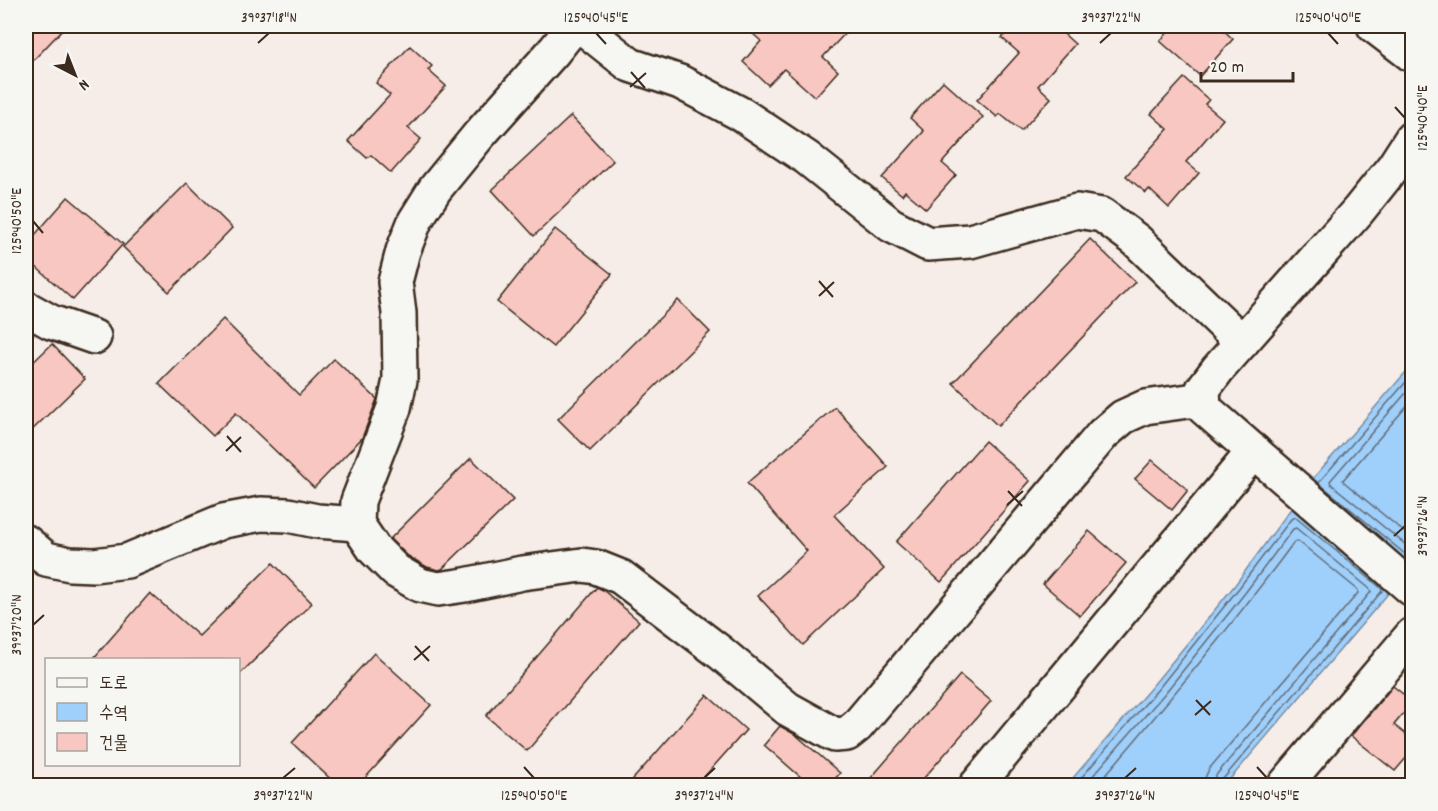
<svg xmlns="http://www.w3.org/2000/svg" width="1438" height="811" font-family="Dekko,'Poor Story',sans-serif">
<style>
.water{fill:#9fcffb;stroke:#778da3;stroke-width:1.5}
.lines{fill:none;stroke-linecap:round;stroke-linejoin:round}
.shore{stroke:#636c76;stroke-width:1.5}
.building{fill:#f8c7c1;stroke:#3b2a1e;stroke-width:1.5}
.minor-casing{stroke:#3b2a1e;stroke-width:38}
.minor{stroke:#f6f6f2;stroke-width:33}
.ticks{fill:none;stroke:#3b2a1e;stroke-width:2}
.neatline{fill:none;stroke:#3b2a1e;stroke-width:2}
.ticks-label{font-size:15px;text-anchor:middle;fill:#3b2a1e}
</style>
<rect width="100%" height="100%" fill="#f6ede8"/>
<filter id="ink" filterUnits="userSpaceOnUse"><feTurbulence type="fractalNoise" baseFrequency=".0167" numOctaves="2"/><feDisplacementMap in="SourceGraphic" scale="12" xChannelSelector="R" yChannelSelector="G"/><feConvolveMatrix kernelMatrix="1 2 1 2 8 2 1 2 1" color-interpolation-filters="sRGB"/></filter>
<g filter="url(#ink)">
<g class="water">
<polygon points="1412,365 1412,557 1407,563 1309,483"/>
<polygon points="1292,507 1392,589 1225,785 1066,786 1154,684 1235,585"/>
</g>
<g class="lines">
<g class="shore">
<polyline points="1412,375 1319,482 1320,484 1405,554 1412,553"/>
<polyline points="1412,386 1330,481 1331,484 1406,545 1412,546"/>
<polyline points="1412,400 1343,480 1344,482 1409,536 1412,537"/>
<polyline points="1074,786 1159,688 1239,588 1291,519 1295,517 1381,588 1382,591 1223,779 1221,786"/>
<polyline points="1084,786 1165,693 1245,593 1293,529 1296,528 1370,589 1371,592 1217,774 1214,780 1214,786"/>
<path d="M1096,786C1165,706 1232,626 1294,542L1298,541L1358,590V593L1209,769L1205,778L1204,786"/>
</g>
</g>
<g class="building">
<polygon points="26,26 66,26 26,68"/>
<polygon points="744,26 852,26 823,57 838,71 815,97 784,69 768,85 743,62 761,41"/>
<polygon points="1013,26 1055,26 1075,44 1038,86 1051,98 1021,131 1000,114 997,117 977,100 1019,53 1002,38"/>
<polygon points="1174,26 1219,26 1233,39 1200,76 1160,41"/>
<polygon points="410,46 432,66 428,70 446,86 408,128 421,139 391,173 371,155 367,158 348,141 390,95 376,83"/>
<polygon points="1184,78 1209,100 1205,104 1223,119 1186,162 1199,173 1169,208 1149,189 1146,193 1126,176 1168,129 1151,114"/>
<polygon points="943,81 983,117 942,163 956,175 926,209 905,191 902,195 882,178 924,131 910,118"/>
<polygon points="571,116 613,161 534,236 492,190"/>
<polygon points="187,183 232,228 169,292 123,247"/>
<polygon points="68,197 123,244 73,300 26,258 26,245"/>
<polygon points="555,229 612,274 553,347 497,302"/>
<polygon points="1090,239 1135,282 998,426 953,383"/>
<polygon points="678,300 710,332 590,451 558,419"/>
<polygon points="223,319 299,395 334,359 377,399 362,438 314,488 236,413 213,436 159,384"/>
<polygon points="52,344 85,379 26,436 26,369"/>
<polygon points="835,407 888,467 834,515 884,569 803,645 758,596 807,551 747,483"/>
<polygon points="985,441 1030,481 941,582 896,542"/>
<polygon points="471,458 513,500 442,569 439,570 427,567 408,556 390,539"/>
<polygon points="1152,460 1188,490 1172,510 1135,479"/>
<polygon points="1089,531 1126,563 1080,616 1043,584"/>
<polygon points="273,563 312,603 238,676 238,660 92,660 150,593 199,636"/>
<polygon points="597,587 603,590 639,621 527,751 486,716"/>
<polygon points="374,653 431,705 358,786 338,786 292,743"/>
<polygon points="960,675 991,701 917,786 864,786"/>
<polygon points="1393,686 1413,702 1394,725 1413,740 1413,750 1395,771 1351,736"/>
<polygon points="707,695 746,730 696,786 627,786"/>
<polygon points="780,726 796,735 840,773 829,786 811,786 764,745"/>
</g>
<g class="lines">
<defs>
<g id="minor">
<polyline points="574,26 554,51 479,135 435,189 415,221 403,251 395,282 399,313 400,380 394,408 358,501 357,524 374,549 396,571 420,585 438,589 465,585 522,573 582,565 596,567 621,577 721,653 788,709 835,735 847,734 857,726 1103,434 1123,417 1145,407 1203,399"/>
<polyline points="581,26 630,65 680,82 741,114 807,158 891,225 928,244 970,241 1077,211 1102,215 1136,240 1242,342"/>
<polyline points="1374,26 1412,55"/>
<polyline points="1412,138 1394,166 1358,211 1218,369 1203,389 1204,408 1412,589"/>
<polyline points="26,308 51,322 94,337"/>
<polyline points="26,542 46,559 70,564 94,565 127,561 223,521 261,514 288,515 317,521 357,524"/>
<polyline points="976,786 1254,451"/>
<polyline points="1284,786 1412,635"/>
</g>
</defs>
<use href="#minor" class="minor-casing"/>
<use href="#minor" class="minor"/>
</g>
</g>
<path class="ticks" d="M596,33L606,44M1328,33L1338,44M258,43L269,33M1100,43L1111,33M631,72L645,88M630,87L646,73M1395,107L1405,118M33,221L43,233M819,281L833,297M819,296L834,282M227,436L241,452M226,451L241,437M1008,491L1022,506M1007,505L1023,491M1394,536L1405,526M33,625L44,615M415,646L429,661M414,660L430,646M1196,700L1210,715M1195,715L1211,701M524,767L534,778M1257,767L1267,778M283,778L295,768M704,778L715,768M1125,778L1136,768"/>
<rect width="1438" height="811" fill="none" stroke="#f6f6f2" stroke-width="66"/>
<rect x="45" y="658" width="195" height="108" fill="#f6f6f2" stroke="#aba49d" stroke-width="1.5"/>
<rect x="57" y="678" width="30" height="9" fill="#f6f6f2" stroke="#aba49d" stroke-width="1.5"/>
<text x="99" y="688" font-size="18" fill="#3b2a1e">도로</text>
<rect x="57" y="703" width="30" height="18" fill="#9fcffb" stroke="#aba49d" stroke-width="1.5"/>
<text x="99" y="718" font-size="18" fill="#3b2a1e">수역</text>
<rect x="57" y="733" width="30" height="18" fill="#f8c7c1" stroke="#aba49d" stroke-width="1.5"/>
<text x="99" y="748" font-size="18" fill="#3b2a1e">건물</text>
<g transform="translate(75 75) rotate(138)" stroke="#f6f6f2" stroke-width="4.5" paint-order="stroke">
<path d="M0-4.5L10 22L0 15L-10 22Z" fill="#3b2a1e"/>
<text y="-9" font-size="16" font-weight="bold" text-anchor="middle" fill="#3b2a1e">N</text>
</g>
<path d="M1201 72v9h92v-9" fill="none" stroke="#3b2a1e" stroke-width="3"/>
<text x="1210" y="72" font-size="18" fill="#3b2a1e" stroke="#f6f6f2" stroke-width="4.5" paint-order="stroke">20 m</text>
<rect x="33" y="33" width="1372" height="745" class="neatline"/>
<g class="ticks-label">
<text x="269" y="22">39°37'18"N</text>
<text x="596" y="22">125°40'45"E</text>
<text x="1111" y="22">39°37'22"N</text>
<text x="1328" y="22">125°40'40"E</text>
<text transform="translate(1422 118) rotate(-90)" y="5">125°40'40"E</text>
<text transform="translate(16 221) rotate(-90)" y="5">125°40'50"E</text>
<text transform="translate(1422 526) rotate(-90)" y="5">39°37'26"N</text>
<text transform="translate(16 625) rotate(-90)" y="5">39°37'20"N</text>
<text x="283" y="800">39°37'22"N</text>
<text x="534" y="800">125°40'50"E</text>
<text x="704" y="800">39°37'24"N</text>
<text x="1125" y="800">39°37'26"N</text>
<text x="1267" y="800">125°40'45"E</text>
</g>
</svg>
